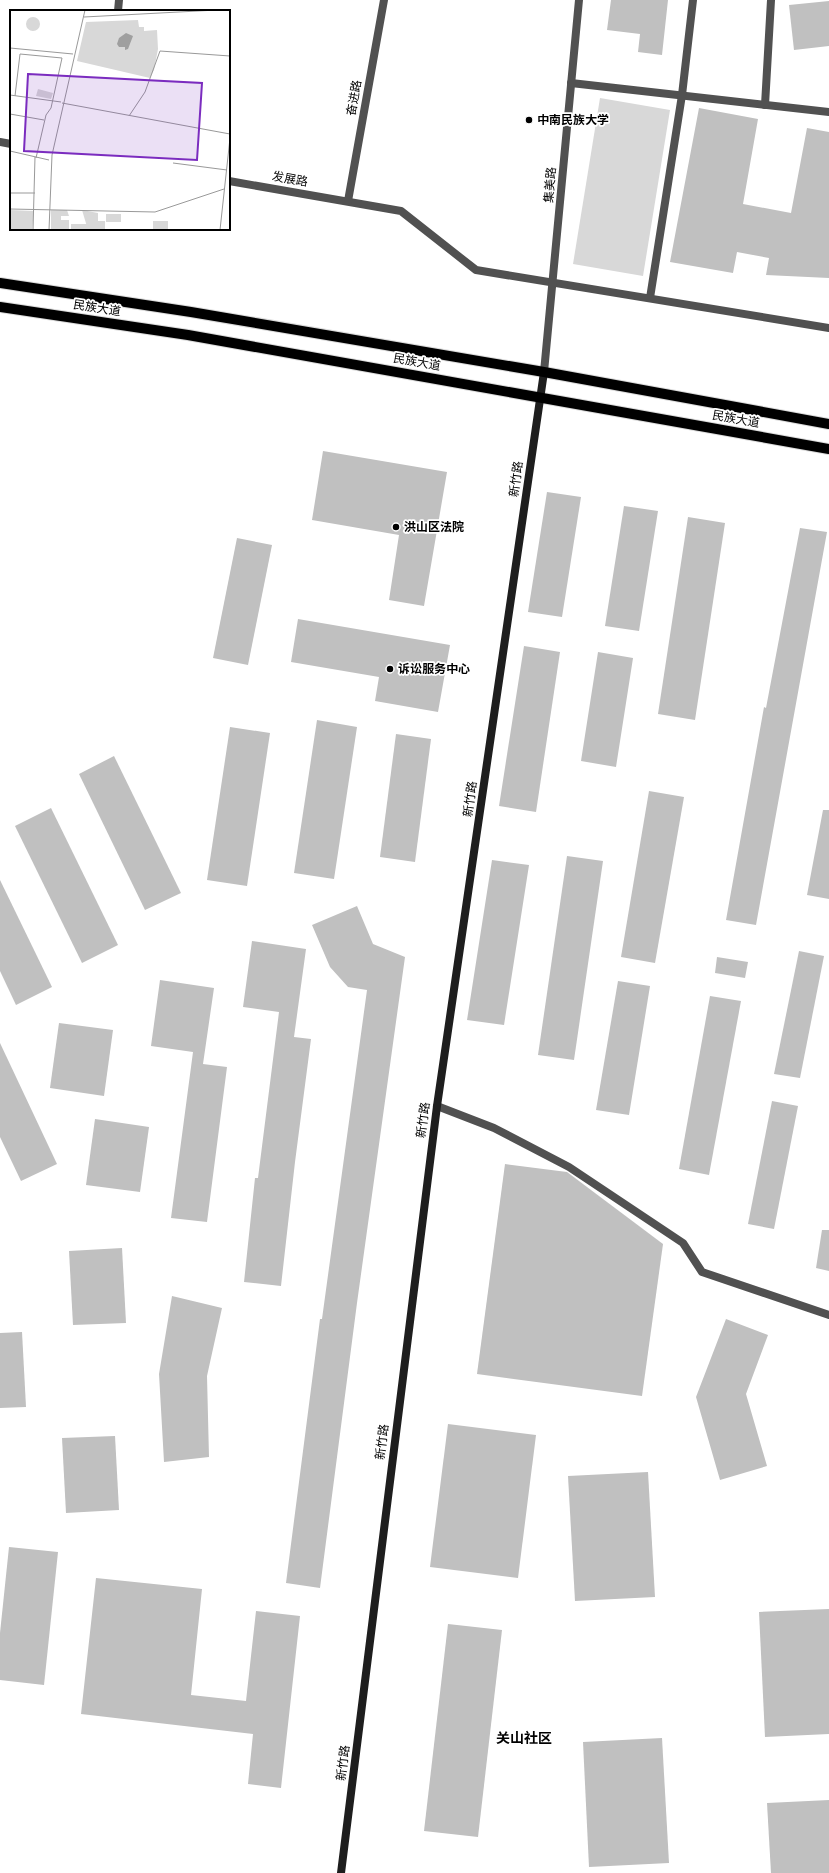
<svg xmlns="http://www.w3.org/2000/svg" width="829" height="1873" font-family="Arial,'Noto Sans SC',sans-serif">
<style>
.green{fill:#d8d8d8}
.building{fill:#c0c0c0}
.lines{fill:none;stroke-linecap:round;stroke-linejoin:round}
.primary-casing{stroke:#dbdbdb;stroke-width:12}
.lane{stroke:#515151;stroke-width:8}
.street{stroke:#515151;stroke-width:8}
.secondary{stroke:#1e1e1e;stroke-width:8}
.primary{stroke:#000;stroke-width:10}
.poi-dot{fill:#000;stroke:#fff;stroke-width:1.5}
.labels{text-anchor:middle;stroke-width:3.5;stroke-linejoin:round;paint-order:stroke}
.street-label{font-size:12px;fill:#000;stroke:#fff}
.poi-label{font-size:12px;font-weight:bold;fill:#000;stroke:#fff;text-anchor:start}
.quarter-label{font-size:14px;font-weight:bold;fill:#000;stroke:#fff}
.inset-road{fill:none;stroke:#999;stroke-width:1}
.view{fill:#7b2cbf;fill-opacity:0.15;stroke:#7b2cbf;stroke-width:2}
.inset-edge{fill:none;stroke:#000;stroke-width:2}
</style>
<rect width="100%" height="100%" fill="#fff"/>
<polygon class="green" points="600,98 670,110 643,276 573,264"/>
<g class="building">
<polygon points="611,0 668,0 662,55 638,52 640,34 607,30"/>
<polygon points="829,1 829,46 794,50 789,5"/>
<polygon points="699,108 758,119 743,204 791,213 807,128 829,132 829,278 766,275 769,258 737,252 733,273 670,262"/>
<polygon points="323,451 447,472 424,606 389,600 399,535 312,520"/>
<polygon points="547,492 581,497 562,617 528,612"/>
<polygon points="624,506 658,511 639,631 605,626"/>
<polygon points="688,517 725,523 695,720 658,714"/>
<polygon points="800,528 827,532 756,925 726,920 764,707 766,708"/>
<polygon points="237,538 272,545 248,665 213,658"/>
<polygon points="298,619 450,645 438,712 375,701 379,677 291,662"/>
<polygon points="524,646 560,652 536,812 499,806"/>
<polygon points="598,652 633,658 616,767 581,761"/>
<polygon points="317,720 357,727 334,879 294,873"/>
<polygon points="230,727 270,733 247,886 207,880"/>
<polygon points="396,734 431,739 415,862 380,857"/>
<polygon points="114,756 181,893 145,910 79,774"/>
<polygon points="649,791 684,797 655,963 621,957"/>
<polygon points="51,808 118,945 82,963 15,826"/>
<polygon points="823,810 829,810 829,899 807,895"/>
<polygon points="567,856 603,861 574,1060 538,1055"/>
<polygon points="492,860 529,865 504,1025 467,1020"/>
<polygon points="0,880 52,987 16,1005 0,971"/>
<polygon points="357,906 373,944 405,957 357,1303 320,1588 286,1583 320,1319 322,1319 367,990 348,987 330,967 312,925"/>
<polygon points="252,941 306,949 294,1037 311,1039 295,1162 281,1286 244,1282 255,1178 258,1178 279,1012 243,1007"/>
<polygon points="799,951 824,956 800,1078 774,1074"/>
<polygon points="717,957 748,962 745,978 715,973"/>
<polygon points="160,980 214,988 203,1064 227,1067 207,1222 171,1218 193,1052 151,1046"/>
<polygon points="618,981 650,986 629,1115 596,1110"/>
<polygon points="710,996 741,1001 709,1175 679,1169"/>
<polygon points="59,1023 113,1030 104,1096 50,1088"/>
<polygon points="0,1043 57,1164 21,1181 0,1137"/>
<polygon points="772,1101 798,1106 774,1229 748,1224"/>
<polygon points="95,1119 149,1127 140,1192 86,1185"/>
<polygon points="505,1164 567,1172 663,1244 642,1396 477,1374"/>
<polygon points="822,1230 829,1230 829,1271 816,1268"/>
<polygon points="122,1248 126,1323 73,1325 69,1251"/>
<polygon points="172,1296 222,1308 207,1376 209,1457 164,1462 159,1374"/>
<polygon points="726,1319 768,1335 746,1394 767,1466 720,1480 696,1397"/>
<polygon points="22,1332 26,1407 0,1408 0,1333"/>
<polygon points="448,1424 536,1435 518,1578 430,1567"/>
<polygon points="115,1436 119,1510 66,1513 62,1438"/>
<polygon points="648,1472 655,1597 575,1601 568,1476"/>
<polygon points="9,1547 58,1552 44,1685 0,1680 0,1633"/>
<polygon points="96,1578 202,1589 191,1695 246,1701 256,1611 300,1616 281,1788 248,1784 253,1734 81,1714"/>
<polygon points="829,1609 829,1734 765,1737 759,1612"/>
<polygon points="448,1624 502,1630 478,1837 424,1831"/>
<polygon points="662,1738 669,1863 589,1867 583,1742"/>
<polygon points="829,1800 829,1873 771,1873 767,1803"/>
</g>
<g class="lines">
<defs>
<g id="primary">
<polyline points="0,283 191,312 544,372 829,424"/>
<polyline points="0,307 188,335 829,449"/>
</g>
</defs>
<use href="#primary" class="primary-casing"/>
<g class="lane">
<polyline points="118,11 119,0"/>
<polyline points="571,83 829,112"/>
<polyline points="765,105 771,0"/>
<polyline points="650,298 682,95 693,0"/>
</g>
<g class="street">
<polyline points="0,142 11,144"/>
<polyline points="229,181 401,211 476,270 829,328"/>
<polyline points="348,201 384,0"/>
<polyline points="544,372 579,0"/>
<polyline points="437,1106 494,1128 569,1167 683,1243 702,1272 829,1315"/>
</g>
<polyline class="secondary" points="341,1873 437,1106 544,372"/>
<use href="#primary" class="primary"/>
</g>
<g class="poi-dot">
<circle cx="529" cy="120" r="4"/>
<circle cx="396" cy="527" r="4"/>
<circle cx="390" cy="669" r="4"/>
</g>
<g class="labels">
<g class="street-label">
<text transform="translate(354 98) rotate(-80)" y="4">奋进路</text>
<text transform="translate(290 179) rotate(10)" y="4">发展路</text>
<text transform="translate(550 185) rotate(-85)" y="4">集美路</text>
<text transform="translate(97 308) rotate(9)" y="4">民族大道</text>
<text transform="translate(417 362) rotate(10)" y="4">民族大道</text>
<text transform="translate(736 419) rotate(10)" y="4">民族大道</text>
<text transform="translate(516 479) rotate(-82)" y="4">新竹路</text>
<text transform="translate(470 799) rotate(-82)" y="4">新竹路</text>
<text transform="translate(423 1120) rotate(-82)" y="4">新竹路</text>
<text transform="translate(382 1442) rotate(-83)" y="4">新竹路</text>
<text transform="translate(343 1763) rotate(-83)" y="4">新竹路</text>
</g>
<g class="poi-label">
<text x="537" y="124">中南民族大学</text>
<text x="404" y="531">洪山区法院</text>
<text x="398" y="673">诉讼服务中心</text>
</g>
<g class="quarter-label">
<text x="524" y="1743">关山社区</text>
</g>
</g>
<g transform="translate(10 10)">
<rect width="220" height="220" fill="#fff"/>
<path d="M16 14a7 7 0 1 1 14 0a7 7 0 1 1-14 0ZM128,10L129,17H134V21L147,20L148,39L144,60L140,68L67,51L76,12ZM28,79L43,83L41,89L26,86ZM0,200L24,201L22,220H0ZM41,200H57L59,206H51V210H59V220H41ZM72,200L88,203V211H95V220H78ZM96,204H111V212H96ZM143,211H158V220H143ZM61,214H78V220H61Z" fill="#d8d8d8"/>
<path d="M116,23L123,26L118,39L115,40V37H109L107,34L109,28Z" fill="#9f9f9f"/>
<path class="inset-road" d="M74,7L207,0M0,38L63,44M0,85L51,92M5,86L10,44L52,48L41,98L36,105L26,148M52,93L220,124M0,104L34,110M119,106L135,82L150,41L220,46M0,141L39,150M163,153L217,160M0,183H25M0,199L145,202L214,179M23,220L25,147M39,220L42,145L75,0M210,220L220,128V101"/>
<path class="view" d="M18,64L192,73L187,150L14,141Z"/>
<rect width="220" height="220" class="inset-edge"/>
</g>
</svg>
